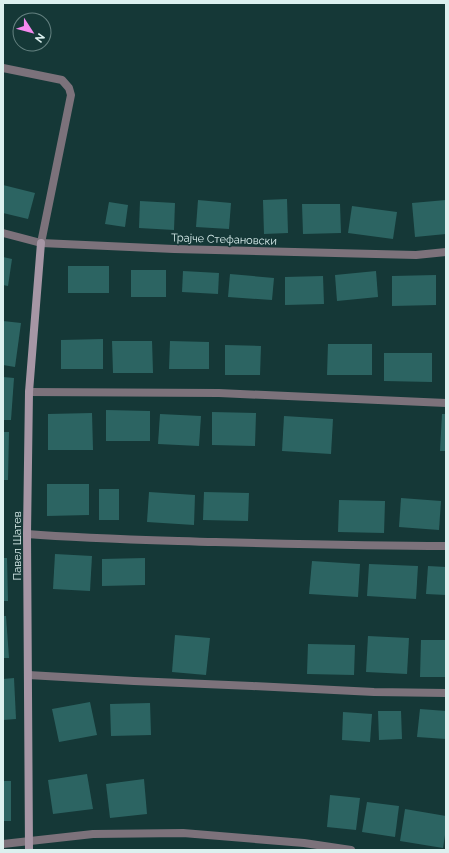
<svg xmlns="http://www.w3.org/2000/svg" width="449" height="853" font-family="Raleway,sans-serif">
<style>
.building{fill:#2c6462}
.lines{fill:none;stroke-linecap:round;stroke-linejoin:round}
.street{stroke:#7c727b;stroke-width:8}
.secondary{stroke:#a696a5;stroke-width:8}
.labels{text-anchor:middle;stroke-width:3.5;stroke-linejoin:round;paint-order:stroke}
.street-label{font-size:11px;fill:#dcf0ef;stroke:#153837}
</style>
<rect width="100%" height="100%" fill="#153837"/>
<g class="building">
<polygon points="3,185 35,193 28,219 3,213"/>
<polygon points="287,199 288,233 264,234 263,200"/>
<polygon points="198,200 231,203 229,229 196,227"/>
<polygon points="446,200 446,234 415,237 412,203"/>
<polygon points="140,201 175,203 174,230 139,228"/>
<polygon points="109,202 128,205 125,227 105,224"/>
<polygon points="302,204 340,204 341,233 303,234"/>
<polygon points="352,206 397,212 393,239 348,233"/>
<polygon points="3,257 12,259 8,286 3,285"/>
<rect x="68" y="266" width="41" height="27"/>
<rect x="131" y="270" width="35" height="27"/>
<polygon points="183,271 219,273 218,294 182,292"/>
<polygon points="376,271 378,297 337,301 335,275"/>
<polygon points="230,274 274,278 272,300 228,297"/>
<polygon points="436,275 436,305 392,306 392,276"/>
<polygon points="323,276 324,304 285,305 285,277"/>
<polygon points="3,321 21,323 15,367 3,365"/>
<polygon points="103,339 103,369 61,369 61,340"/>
<polygon points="112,341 152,341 153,373 113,373"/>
<polygon points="170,341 209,342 209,369 169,369"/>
<polygon points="328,344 372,344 372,375 327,375"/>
<polygon points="225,345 261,346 260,375 225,375"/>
<polygon points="384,353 432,353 432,382 384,381"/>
<polygon points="3,377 14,378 11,420 3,420"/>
<polygon points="106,410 150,411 150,441 106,441"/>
<polygon points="212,412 256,413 255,446 212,445"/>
<polygon points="92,413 93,450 48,450 48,414"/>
<polygon points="160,414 201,416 199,446 158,444"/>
<polygon points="442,414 446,414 446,451 440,451"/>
<polygon points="284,416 333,419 331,454 282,451"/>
<polygon points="3,432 9,432 8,480 3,480"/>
<polygon points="47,484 89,484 89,515 47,516"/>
<rect x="99" y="489" width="20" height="31"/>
<polygon points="149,492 195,495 194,525 147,522"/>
<polygon points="204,492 249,493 248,521 203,520"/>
<polygon points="401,498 441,501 439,530 399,527"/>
<polygon points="339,500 385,501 384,533 338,532"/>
<polygon points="55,554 92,556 90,591 53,589"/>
<polygon points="3,558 7,558 8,601 3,601"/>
<polygon points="145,558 145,585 102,586 102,559"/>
<polygon points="312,561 360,564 358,597 309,594"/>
<polygon points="369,564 418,566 416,599 367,596"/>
<polygon points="428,566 446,567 446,595 426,594"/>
<polygon points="3,616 6,616 9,658 3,658"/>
<polygon points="175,635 210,638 206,675 172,672"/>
<polygon points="368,636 409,638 407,674 366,672"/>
<polygon points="421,640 446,640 446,677 420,677"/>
<polygon points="308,644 355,645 354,675 307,674"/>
<polygon points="14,678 16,719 3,720 3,679"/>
<polygon points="90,702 97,735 59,742 52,709"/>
<polygon points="150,703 151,735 111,736 110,704"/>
<polygon points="420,709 446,711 446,739 417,737"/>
<polygon points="378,711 401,711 402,739 379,740"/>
<polygon points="343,712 372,714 370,742 342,740"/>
<polygon points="87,774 93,809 53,814 48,780"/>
<polygon points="144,779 147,814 110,818 106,784"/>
<rect x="3" y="781" width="8" height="40"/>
<polygon points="330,795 360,798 356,830 327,827"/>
<polygon points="367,802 399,806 395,837 362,832"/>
<polygon points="405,809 446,816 446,829 443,848 400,841"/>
</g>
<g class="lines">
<g class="street">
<polyline points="3,68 62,80 69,88 71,95 41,243"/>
<polyline points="3,233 41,243 174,249 416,255 446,252"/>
<polyline points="29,392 219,393 446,403"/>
<path d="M27,534C90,539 152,540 215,542C292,544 369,546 446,546"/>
<polyline points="28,675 134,681 252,686 374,692 446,693"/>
<polyline points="3,844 93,834 183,833 304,843 351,850"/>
</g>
<polyline class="secondary" points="29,850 27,534 29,392 41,243"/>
</g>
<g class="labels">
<g class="street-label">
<text transform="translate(224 239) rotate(2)" y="4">Трајче Стефановски</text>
<text transform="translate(17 546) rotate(-90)" y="4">Павел Шатев</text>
</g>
</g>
<rect width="449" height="853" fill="none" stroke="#dcf0ef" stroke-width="8"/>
<g transform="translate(32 32) rotate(126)"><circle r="19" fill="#153837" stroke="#658281"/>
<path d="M0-3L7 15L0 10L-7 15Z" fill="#f589ef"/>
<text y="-6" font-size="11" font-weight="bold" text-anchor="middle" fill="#dcf0ef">N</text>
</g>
</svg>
